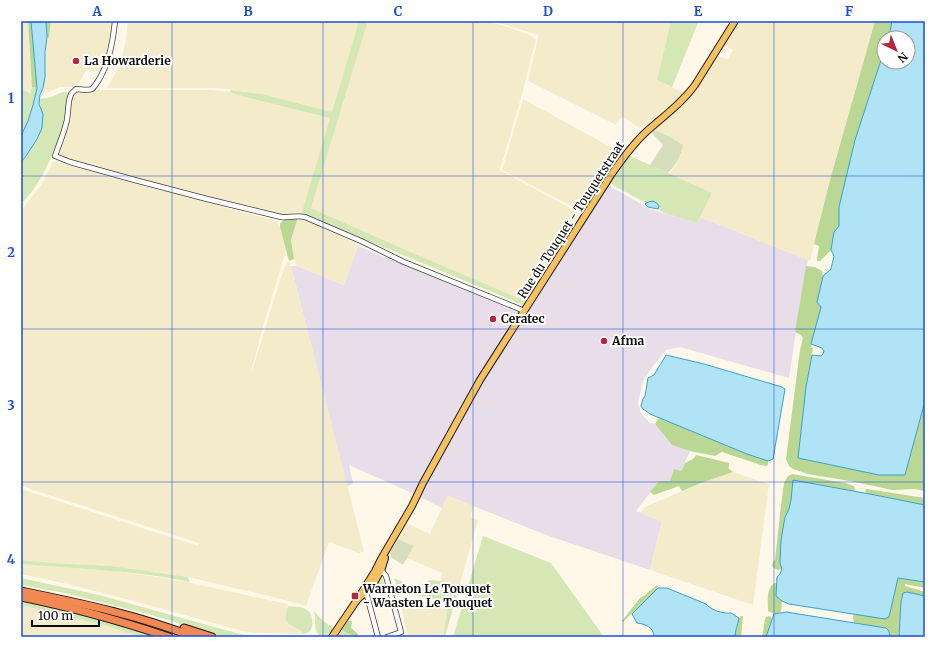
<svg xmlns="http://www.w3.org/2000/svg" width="946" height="658" font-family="Merriweather,serif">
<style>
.industrial{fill:#e7deea}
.farmland{fill:#f3ebca}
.green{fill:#d5e7b4}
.forest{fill:#bad894}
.cemetery{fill:#d7debc}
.water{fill:#afe3f5;stroke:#37a1ca}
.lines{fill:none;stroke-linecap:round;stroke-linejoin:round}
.minor-casing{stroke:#3e3e3e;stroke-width:6}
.major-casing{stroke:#1c1c1c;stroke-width:8}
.highway-casing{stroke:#1c1c1c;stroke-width:9}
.minor{stroke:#fff;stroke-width:4.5}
.major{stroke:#f6c161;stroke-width:6}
.highway{stroke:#f28953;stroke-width:7}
.grid{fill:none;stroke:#1d4ed8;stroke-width:1;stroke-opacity:0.55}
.poi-dot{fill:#b7263e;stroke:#fff;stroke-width:1.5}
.labels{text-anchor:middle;stroke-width:4;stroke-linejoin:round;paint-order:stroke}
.poi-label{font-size:12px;font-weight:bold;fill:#0b0b0b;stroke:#fff;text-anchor:start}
.street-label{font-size:12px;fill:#0b0b0b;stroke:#fff}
.neatline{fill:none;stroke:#1d4ed8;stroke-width:1.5}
.grid-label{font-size:13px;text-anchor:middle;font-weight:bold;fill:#1d4ed8}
</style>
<rect width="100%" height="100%" fill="#fff8e9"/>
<polygon class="industrial" points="608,185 650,209 697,223 700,217 808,260 802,291 789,378 680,347 666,350 653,366 643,381 638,403 641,413 649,422 655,424 672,445 690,451 681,471 671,481 659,481 636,511 662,521 650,570 549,536 448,496 442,508 414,494 349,465 353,483 347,487 291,266 297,266 344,285 358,246 525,315"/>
<g class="farmland">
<polygon points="21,21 28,21 32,87 30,94 21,88"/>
<polygon points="51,21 114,21 108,56 101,72 86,70 77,87 60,87 49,92 41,92 43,88 47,37 49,38 51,27"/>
<polygon points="128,21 359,21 332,112 262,94 221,88 107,88 118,69 125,45"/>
<polygon points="368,21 485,21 504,26 527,34 536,39 521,98 500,170 579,213 574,224 525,301 406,250 311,208"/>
<polygon points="492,21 671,21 657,80 684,93 674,102 641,129 623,117 619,120 616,125 528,81 539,35"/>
<polygon points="739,21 875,21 830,180 810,261 700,217 712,193 669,174 676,165 681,154 683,145 669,136 655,130 691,96 717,56 728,59 733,50 724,45"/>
<polygon points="96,90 211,90 230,92 245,97 330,118 301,215 286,216 278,214 148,182 68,159 61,156 59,153 59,150 70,101 73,94 77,91"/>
<polygon points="523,99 618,151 617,155 581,211 502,170"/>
<polygon points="53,161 117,179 277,221 280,227 286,250 264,323 251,372 253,368 281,277 287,262 289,261 291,266 364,551 359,553 329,542 306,606 273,597 188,577 112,566 53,563 21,560 21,489 198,546 199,543 21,486 21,211 44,181"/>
<polygon points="303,219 355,243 358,246 344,285 297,266 294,259 291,240 297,220"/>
<polygon points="733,472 769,484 753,605 650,570 662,522 640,513 645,507 701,483"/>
<polygon points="447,496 474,506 470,517 478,520 459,587 441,581 442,573 407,558 414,546 398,539 406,523 430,534"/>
<polygon points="21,564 116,571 178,580 287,604 288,606 285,618 293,627 301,631 304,634 255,633 243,631 130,600 63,583 21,574"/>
<polygon points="399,599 449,610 443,637 408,637"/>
<polygon points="21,605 107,626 140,637 21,637"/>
</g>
<g class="green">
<polygon points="359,21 368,21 311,208 406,250 525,301 523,305 306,215 301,215 330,118 245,97 230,92 231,90 262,94 332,112"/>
<polygon points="671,21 695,21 698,23 672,87 657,80"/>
<path d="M32,87L37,88C34,105 30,121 21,136V88L30,94Z"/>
<path d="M63,92H66L68,93C71,116 51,161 39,181C35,188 29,195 24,201H21V162C32,150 44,131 42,114C42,109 39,105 40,99L51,97Z"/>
<polygon points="628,155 712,193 697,223 664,213 658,209 659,206 658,204 651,201 646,203 616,187 610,182"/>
<polygon points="483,536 551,563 604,637 453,637"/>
<path d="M21,560L53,563L112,566L188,577L190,582C134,570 77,569 21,564Z"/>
<polygon points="21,578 99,595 236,633 250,636 268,637 222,637 148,614 65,593 21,585"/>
<polygon points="382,578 385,587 384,589 372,593"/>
<polygon points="394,578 422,590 429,580 441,581 459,587 445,637 443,637 449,602 399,592"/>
<path d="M21,602C66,611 111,623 156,637H140L107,626L21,605Z"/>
<polygon points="61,603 78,604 160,628 185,637 177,637 162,631"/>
<path d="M288,606C294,607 302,606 307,610C313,613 314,626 310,631C308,633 306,633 304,634L301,631L289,624L285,618Z"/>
<path d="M314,611L322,620L333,628L327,637C311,637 317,622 314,611Z"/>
<polygon points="342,630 349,634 358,637 337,637 340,632 341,632"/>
</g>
<g class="forest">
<polygon points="28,21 31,21 37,88 32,87"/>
<polygon points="46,21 51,21 49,38 47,37"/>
<polygon points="875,21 892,21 890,32 889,38 884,38 884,51 855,140 839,207 839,226 834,232 831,250 820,261 817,261 817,258 819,246 814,244 830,180"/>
<polygon points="298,217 291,240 294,259 289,261 280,227 280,223 286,219"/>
<polygon points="806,266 815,267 822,271 823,276 817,302 821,307 811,347 813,348 806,387 798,458 879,475 905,475 925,401 925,491 915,489 892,490 855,482 808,474 793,469 789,466 786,459 800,350 803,338 801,335 795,332"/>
<polygon points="659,418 747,454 768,461 768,465 766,466 761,465 722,452 715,456 690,451 672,445 655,424"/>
<polygon points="696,455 729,463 729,466 728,468 733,472 701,483 682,491 679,486 654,495 650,492 659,481 670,481 674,469 681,471 685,463 693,459"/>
<polygon points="792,474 845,483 854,486 855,491 793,480 791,500 789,509 785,517 780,563 782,569 778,570 774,568 772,565 773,562 775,560 780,514 784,483 788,476"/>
<polygon points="867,489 925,498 925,505 866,493 865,490"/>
<polygon points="898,578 925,582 925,588 905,584 905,586 925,592 925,596 907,592 903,593 901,602 899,637 890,637 889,631 886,628 854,623 853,617 854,614 885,619"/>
<path d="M774,583H777L776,596L782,601L781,612L774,614L768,611C768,602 766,589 774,583Z"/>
<polygon points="657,585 658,588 623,622 622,621 640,598 645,595"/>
<path d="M741,616H743L741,637H735C735,631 737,620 741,616Z"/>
<polygon points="770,616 772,619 766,637 762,637 765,619 766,617"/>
<polygon points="348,621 352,621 351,628 358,634 358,637 349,634 342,630"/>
</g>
<g class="cemetery">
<path d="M655,130L669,136L683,145C681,156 676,165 668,173L650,165L663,145L652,133Z"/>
<polygon points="398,539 414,546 403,565 391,557 390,552"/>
</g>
<g class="water">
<polygon points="31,21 46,21 47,37 45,52 45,77 43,88 40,95 39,104 43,114 42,128 37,139 26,156 21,162 21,136 28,121 33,105 37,88"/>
<polygon points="892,21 925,21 925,401 905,475 879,475 798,458 806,387 812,355 821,356 823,354 824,351 822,348 811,344 821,307 817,302 823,276 831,269 834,256 831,250 834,232 839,226 839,207 855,140 884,51 884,62 908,62 908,38 889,38 890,32"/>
<path d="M652,201C655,202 658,203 659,206L658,209L648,207L645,204L646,203Z"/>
<polygon points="666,355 704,364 782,387 785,389 773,459 768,461 747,454 650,414 643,409 641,406 643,399 645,396 648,378 654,375"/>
<polygon points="793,480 875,495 925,505 925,582 898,578 889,617 885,619 789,604 782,601 776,596 777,577 780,574 782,569 780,563 781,540 785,517 789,509 791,500"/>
<path d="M658,588H667L706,604C711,610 723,614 731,613L739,618C738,625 735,630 735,637H654C654,627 645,624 637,623L632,614Z"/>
<polygon points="907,592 925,596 925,637 899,637 901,602 903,593"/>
<polygon points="786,612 886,628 889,631 890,637 766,637 774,614"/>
</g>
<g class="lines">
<defs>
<g id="minor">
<path d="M115,21C113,42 109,64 98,81C96,84 94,87 92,89C87,91 81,89 76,89L71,94L69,101L67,120L64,131L55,156L70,162L131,179L207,199L281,217C289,218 297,215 305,217L361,241L404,262L515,307L524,311"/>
<polyline points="378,571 383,572 386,576 401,632 387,637"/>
<polyline points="366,592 378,637"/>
</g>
<g id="major">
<path d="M357,600L375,571L381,559L412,506L423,483L480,380L611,175C622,159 633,144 647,131C664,116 682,103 695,85L735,21"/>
<polyline points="332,637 357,600 369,589 375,581 382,568 385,558"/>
</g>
<g id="highway">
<path d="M21,591C79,603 139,615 194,637"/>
<path d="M21,597C71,607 121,621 169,637"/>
<polyline points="184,628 212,637"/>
</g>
</defs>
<use href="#minor" class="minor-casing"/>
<use href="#major" class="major-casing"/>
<use href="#highway" class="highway-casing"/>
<use href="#minor" class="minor"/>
<use href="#major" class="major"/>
<use href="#highway" class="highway"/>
</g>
<path class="grid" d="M172,21V637M323,21V637M473,21V637M623,21V637M774,21V637M21,176H925M21,329H925M21,482H925"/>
<g class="poi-dot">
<circle cx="76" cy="61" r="4"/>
<circle cx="493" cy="319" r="4"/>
<circle cx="604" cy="341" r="4"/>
<rect x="351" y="592" width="8" height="8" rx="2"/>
</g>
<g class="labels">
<g class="poi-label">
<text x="84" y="65">La Howarderie</text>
<text x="501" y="323">Ceratec</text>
<text x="612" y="345">Afma</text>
<text x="363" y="593">Warneton Le Touquet<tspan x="363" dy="14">- Waasten Le Touquet</tspan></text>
</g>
<g class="street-label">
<text transform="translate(571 220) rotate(-57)" y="4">Rue du Touquet - Touquetstraat</text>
</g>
</g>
<rect width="946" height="658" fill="none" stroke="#ffffff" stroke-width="44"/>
<g transform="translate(896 50) rotate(137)"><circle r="19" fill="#ffffff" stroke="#9d9d9d"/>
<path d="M0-3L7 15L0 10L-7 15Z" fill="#b7263e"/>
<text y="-6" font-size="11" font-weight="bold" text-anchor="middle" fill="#0b0b0b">N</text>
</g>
<path d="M32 620v6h67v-6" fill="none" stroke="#0b0b0b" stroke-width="2"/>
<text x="38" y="620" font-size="12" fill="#0b0b0b" stroke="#ffffff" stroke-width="3" paint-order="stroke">100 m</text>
<rect x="22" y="22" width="902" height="614" class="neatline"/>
<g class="grid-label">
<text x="97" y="16">A</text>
<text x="248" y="16">B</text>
<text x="398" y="16">C</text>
<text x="548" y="16">D</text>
<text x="698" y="16">E</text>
<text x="849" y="16">F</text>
<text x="11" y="103">1</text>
<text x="11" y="257">2</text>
<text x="11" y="410">3</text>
<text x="11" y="564">4</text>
</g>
</svg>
